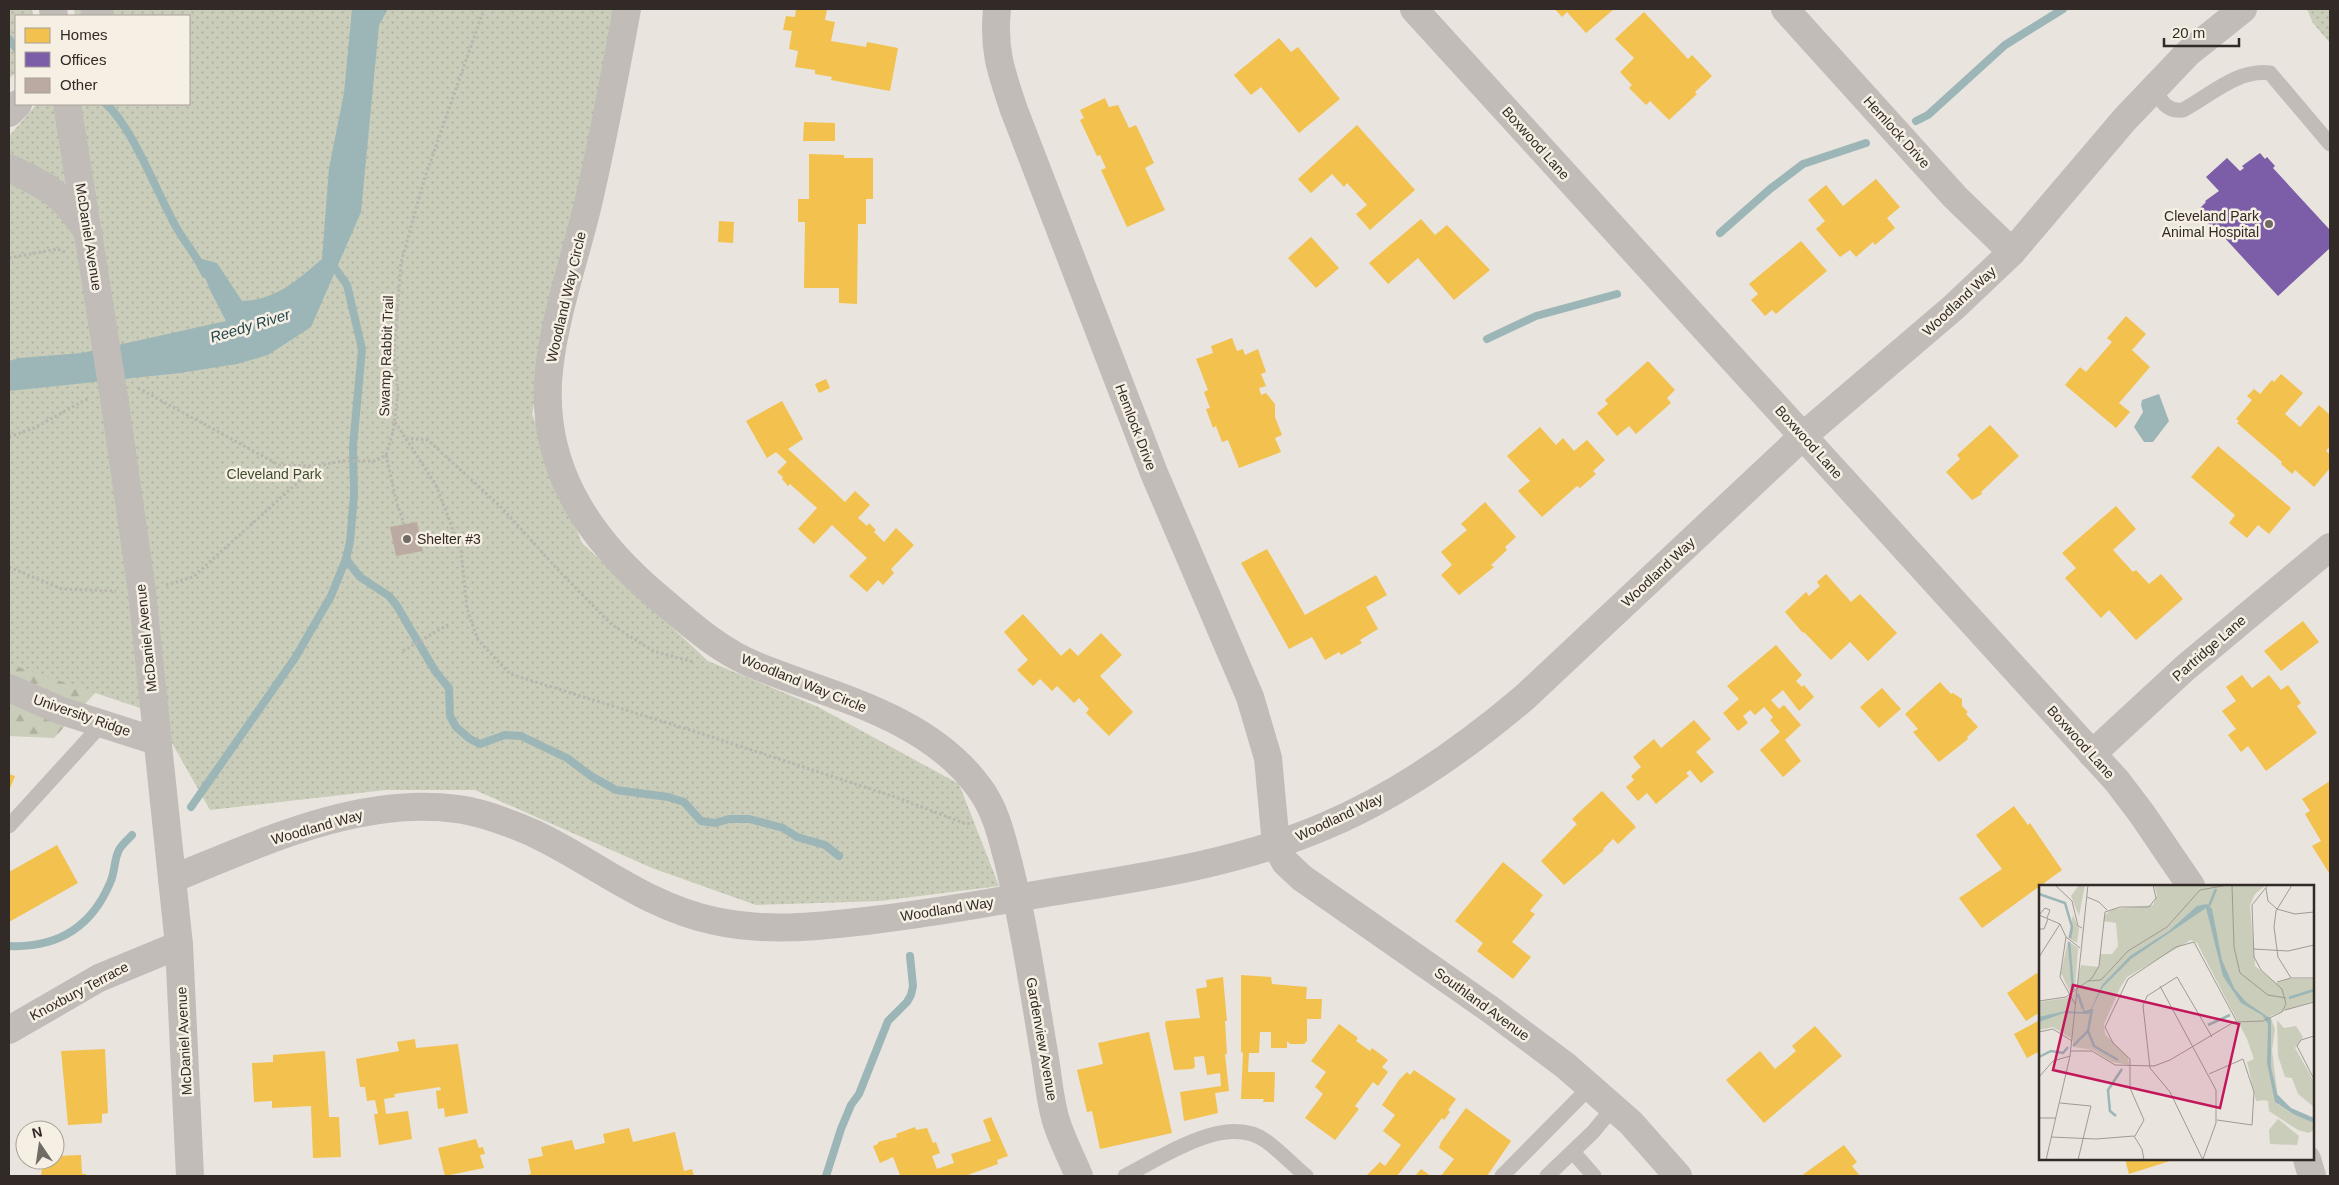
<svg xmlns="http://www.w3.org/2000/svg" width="2339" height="1185" font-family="Helvetica,sans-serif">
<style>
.forest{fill:url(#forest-firs)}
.park{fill:url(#park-dots)}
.water{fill:#9cb6b8}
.homes{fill:#f2c14e}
.offices{fill:#7b5ea7}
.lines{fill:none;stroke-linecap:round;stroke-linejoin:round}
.stream{stroke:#9cb6b8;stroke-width:8}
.building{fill:#bbaaa1}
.path{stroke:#bab5b0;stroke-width:3;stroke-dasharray:2.5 2.5;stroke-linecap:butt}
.service{stroke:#c1bcb7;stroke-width:15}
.minor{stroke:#c1bcb7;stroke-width:28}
.tertiary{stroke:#c1bcb7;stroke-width:28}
.tertiary-bridge{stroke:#c1bcb7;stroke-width:28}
.poi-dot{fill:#716b66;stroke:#f6efe4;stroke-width:2}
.labels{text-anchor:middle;stroke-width:5;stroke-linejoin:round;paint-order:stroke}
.street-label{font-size:14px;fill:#312a26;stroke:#f6efe4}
.poi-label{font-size:14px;fill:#312a26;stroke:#f6efe4;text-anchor:end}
.park-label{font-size:14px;fill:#3f4c2d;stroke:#f6efe4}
.water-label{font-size:15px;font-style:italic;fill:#21474d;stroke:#f6efe4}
.inset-river{fill:none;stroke:#9cb6b8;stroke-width:2.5}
.inset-road{fill:none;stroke:#9f9a94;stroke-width:1}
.view{fill:#c2185b;fill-opacity:0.15;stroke:#c2185b;stroke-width:2.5}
.inset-edge{fill:none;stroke:#312a26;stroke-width:2.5}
</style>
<defs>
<pattern id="forest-firs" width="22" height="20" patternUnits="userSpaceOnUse" patternTransform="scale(1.25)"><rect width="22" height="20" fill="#c9cdb9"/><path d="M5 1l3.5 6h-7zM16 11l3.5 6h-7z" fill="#adb09f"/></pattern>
<pattern id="park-dots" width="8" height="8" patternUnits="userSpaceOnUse" patternTransform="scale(1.25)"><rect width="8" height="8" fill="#c9cdb9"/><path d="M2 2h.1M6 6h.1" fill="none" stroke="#adb09f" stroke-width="1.8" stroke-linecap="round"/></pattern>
</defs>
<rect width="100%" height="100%" fill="#e9e4de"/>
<polygon class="forest" points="9,598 107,680 54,738 9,736"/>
<g class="park">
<polygon points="9,9 32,9 33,16 16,16 16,73 9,78"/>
<polygon points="74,9 615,9 532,414 582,543 708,661 818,707 959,784 999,886 880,901 756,905 652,868 475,790 385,790 210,810 155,713 9,664 9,136 37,104 189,104 189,16 75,16"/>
<polygon points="2307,9 2330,9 2330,43 2313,23"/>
</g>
<g class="water">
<path d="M352,9H388L379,25L361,212L311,327L268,355L237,364L180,373L9,391V361L19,358L82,353L226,321L209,288L198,258L217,263L242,301C276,300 297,280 322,259L329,168L344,93Z"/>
<polygon points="2159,394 2169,421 2153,442 2144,442 2134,427 2143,412 2141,405 2142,400"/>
</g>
<g class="homes">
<polygon points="796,9 827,9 825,20 835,22 831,41 866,47 867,42 898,48 890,91 831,80 832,77 815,74 815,70 795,67 798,51 789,49 792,31 783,30 786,16 795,17"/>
<polygon points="1555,9 1614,9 1586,33 1567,12 1562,17"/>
<polygon points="1644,12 1688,59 1692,55 1712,76 1695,92 1697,94 1669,120 1650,101 1646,105 1629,88 1632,85 1620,72 1634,58 1615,39"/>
<polygon points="1279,38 1291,52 1298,47 1340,99 1299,133 1261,87 1251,95 1234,75"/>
<polygon points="1105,98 1109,107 1118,105 1129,128 1136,125 1154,163 1145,168 1165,210 1127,227 1101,170 1106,168 1100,155 1097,156 1080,120 1084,118 1080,110"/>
<polygon points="804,122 835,123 835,141 803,141"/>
<polygon points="1357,125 1415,190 1370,230 1356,214 1367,205 1347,183 1344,187 1332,174 1311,193 1298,179"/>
<polygon points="809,154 844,155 844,158 873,158 873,199 866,199 866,224 858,224 857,304 839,303 839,288 804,288 805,222 798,222 798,199 809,199"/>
<polygon points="1876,179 1900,207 1887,218 1895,228 1875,245 1873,242 1856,257 1850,250 1840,257 1816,229 1825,221 1808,200 1826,185 1843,206"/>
<polygon points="1421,219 1435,235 1447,225 1490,270 1454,300 1418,258 1388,284 1369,263"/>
<polygon points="719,221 734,222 733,243 718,242"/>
<polygon points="1311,237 1339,268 1316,288 1288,258"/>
<polygon points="1801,241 1827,271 1776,314 1772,310 1765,316 1751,300 1758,294 1749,284"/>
<polygon points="2126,316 2146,334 2132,350 2150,367 2119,403 2130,412 2116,428 2065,385 2080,367 2086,372 2112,342 2107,338"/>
<polygon points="1232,338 1237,351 1243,349 1245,355 1258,349 1266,372 1261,374 1266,386 1259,388 1261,395 1266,393 1275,404 1275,417 1282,435 1275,438 1281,452 1239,468 1228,440 1222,442 1216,426 1213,428 1206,409 1210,408 1204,392 1208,390 1196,359 1213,353 1211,346"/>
<polygon points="1648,361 1675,390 1667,398 1671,403 1636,434 1629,426 1617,436 1597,413 1608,404 1605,400"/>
<polygon points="2281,374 2303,393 2285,414 2300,427 2319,405 2330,415 2330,446 2326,451 2330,454 2330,468 2314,487 2295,470 2292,474 2281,464 2282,462 2237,423 2239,421 2236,419 2252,400 2247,396 2254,389 2260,394 2272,380 2274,382"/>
<polygon points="826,379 830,388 819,393 815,384"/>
<polygon points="782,401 803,439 788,449 845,502 855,491 870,505 858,518 867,526 869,523 876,530 874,532 884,542 896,528 914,545 891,569 894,573 883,585 878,580 867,592 849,576 867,558 832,525 814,544 798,529 817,508 790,484 788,486 782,479 783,477 777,472 787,462 776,452 767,458 746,421"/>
<polygon points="1990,425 2019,456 1981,492 1982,494 1972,500 1946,472 1960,459 1957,455"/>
<polygon points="1540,427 1556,445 1563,438 1574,451 1587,440 1605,460 1593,471 1596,474 1580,488 1577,486 1542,517 1518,491 1530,481 1507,456"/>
<polygon points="2218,446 2291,508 2269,534 2258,525 2247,538 2229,523 2235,515 2191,477"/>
<polygon points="1485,502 1516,537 1505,547 1507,550 1491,565 1494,567 1459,595 1441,575 1452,565 1441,552 1467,530 1461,524"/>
<polygon points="2116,506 2136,529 2113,550 2133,572 2136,570 2149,584 2161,574 2183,599 2136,640 2109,610 2101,618 2065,578 2076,568 2062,553"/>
<polygon points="1267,549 1305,615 1376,575 1387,595 1366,607 1378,629 1360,640 1362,643 1341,655 1339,652 1325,660 1312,637 1289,649 1241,563"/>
<polygon points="1826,574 1851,602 1860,594 1897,633 1868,661 1850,642 1831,660 1804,632 1803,633 1785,612 1806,592 1809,596 1820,586 1817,582"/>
<polygon points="1023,614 1061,656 1070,648 1078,656 1101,633 1122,655 1100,676 1133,712 1109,736 1086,713 1089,709 1079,698 1074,703 1057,686 1052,691 1040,679 1033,686 1017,670 1028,660 1004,632"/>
<polygon points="2303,621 2319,642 2281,671 2264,651"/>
<polygon points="1776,645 1802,675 1796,681 1802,687 1804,685 1814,697 1799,711 1783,690 1771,700 1779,709 1784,705 1801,725 1785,740 1801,761 1783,777 1760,750 1780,732 1770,720 1773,717 1764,707 1755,715 1750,710 1743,716 1748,723 1738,731 1723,713 1739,699 1727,686"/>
<polygon points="2242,675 2252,688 2269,675 2281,690 2288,685 2301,703 2297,706 2317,733 2266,771 2248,746 2241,752 2228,735 2236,729 2222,711 2236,701 2226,687"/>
<polygon points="1940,682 1951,694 1953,693 1962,699 1962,706 1968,712 1966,714 1978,727 1967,737 1968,739 1939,762 1913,732 1918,729 1905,714"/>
<polygon points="1882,688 1901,709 1879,728 1860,707"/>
<polygon points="1694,720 1711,739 1696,752 1714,772 1701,783 1690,770 1686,773 1689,776 1656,804 1647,793 1638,801 1626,787 1634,780 1631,776 1641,767 1633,757 1654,739 1661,748"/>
<polygon points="9,774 15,776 9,791"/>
<polygon points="2330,781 2330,872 2329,873 2312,846 2321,841 2305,814 2310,811 2302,799"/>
<polygon points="1602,791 1636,827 1618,844 1613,839 1603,849 1604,850 1564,885 1541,861 1577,824 1572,819"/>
<polygon points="2014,806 2028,825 2030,823 2062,870 1982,928 1959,898 2002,869 1976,835"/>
<polygon points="57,845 78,883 9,922 9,872"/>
<polygon points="1503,862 1543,895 1530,911 1535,914 1512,942 1531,957 1513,979 1477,951 1483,943 1455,921"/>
<polygon points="2037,973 2040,978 2040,1012 2026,1021 2007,993"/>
<polygon points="1241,975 1271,977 1272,984 1307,987 1306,999 1322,999 1321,1019 1307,1019 1307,1041 1304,1044 1290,1044 1287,1041 1287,1048 1271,1048 1271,1032 1260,1032 1259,1053 1249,1053 1248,1072 1275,1072 1274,1102 1263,1102 1264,1099 1241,1099 1243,1053 1241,1052"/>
<polygon points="1223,977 1227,1021 1225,1021 1227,1054 1225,1054 1229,1091 1215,1093 1218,1113 1184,1121 1180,1092 1221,1086 1220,1073 1207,1075 1204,1056 1194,1057 1195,1067 1192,1069 1174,1070 1165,1024 1166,1021 1200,1018 1196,989 1207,987 1206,980"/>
<polygon points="2040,1020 2040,1051 2027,1058 2014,1034"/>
<polygon points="1339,1024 1358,1038 1356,1041 1370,1051 1372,1048 1388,1060 1382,1067 1388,1072 1378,1086 1373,1082 1355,1106 1359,1109 1335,1140 1305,1118 1323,1094 1315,1087 1326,1072 1311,1061"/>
<polygon points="1815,1026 1842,1056 1764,1123 1726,1080 1760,1051 1775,1069 1796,1051 1792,1046"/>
<polygon points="1149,1032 1172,1133 1100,1149 1092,1111 1087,1112 1077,1070 1103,1064 1098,1043"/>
<polygon points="415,1039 416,1048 458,1044 468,1113 445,1117 444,1108 438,1109 436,1091 441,1090 440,1087 394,1094 395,1097 384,1099 386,1114 408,1111 412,1139 379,1145 374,1114 378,1114 375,1100 367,1101 365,1087 360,1087 356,1059 399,1051 397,1042"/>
<polygon points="105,1049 108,1113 102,1114 102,1123 68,1125 61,1051"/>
<polygon points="325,1051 329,1117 339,1117 341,1157 313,1158 311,1106 272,1108 272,1101 254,1102 252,1063 273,1062 273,1055"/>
<polygon points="1414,1070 1456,1099 1448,1110 1450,1112 1444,1120 1442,1118 1397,1176 1366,1176 1380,1162 1385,1166 1401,1145 1383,1131 1395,1115 1382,1105 1399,1080 1407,1072 1410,1075"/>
<polygon points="1466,1108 1511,1141 1487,1176 1441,1176 1454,1159 1439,1148 1441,1142"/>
<polygon points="991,1117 1008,1156 997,1160 998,1164 965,1176 896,1176 900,1175 893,1157 880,1163 873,1146 878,1144 878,1142 897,1137 896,1134 915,1127 916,1130 927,1128 933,1143 936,1142 940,1153 932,1156 937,1169 954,1163 951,1154 991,1141 983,1120"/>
<polygon points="629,1128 633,1142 675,1132 684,1171 692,1169 694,1176 523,1176 531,1174 528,1159 543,1156 541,1147 572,1140 575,1150 605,1143 603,1134"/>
<polygon points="476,1139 479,1148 483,1147 485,1154 480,1155 484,1168 445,1176 438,1148"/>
<polygon points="1844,1145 1857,1162 1852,1166 1860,1176 1801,1176"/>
<polygon points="81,1155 82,1174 86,1174 86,1176 41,1176 43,1160 55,1160 55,1156"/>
<polygon points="2125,1159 2176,1159 2129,1174"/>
<polygon points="1421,1169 1431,1176 1415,1176"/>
</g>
<polygon class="offices" points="2260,153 2265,159 2267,157 2275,166 2273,168 2330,230 2330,248 2278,296 2212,224 2210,225 2202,217 2204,215 2199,209 2206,202 2205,201 2219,191 2206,177 2227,158 2240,171 2244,168 2242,166"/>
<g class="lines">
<g class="stream">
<polyline points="9,39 16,48"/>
<path d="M106,104C133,128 156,191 175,225C184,242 198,257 205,274"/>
<polyline points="1916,121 1928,115 2005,45 2063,9"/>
<polyline points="1720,233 1770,189 1803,164 1866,143"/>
<polyline points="1487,339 1536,316 1617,294"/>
<polyline points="346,559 360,577 389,596 397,606 435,671 449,688 450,716 456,727 470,739 480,744 505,735 521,736 567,758 591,776 616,790 668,797 684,802 701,821 715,823 729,819 749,819 783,828 797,837 825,845 839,856"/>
<polyline points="191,807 295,658 331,596 346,559 350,542 354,495 353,446 362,349 347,285 330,261"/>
<path d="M9,946C57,948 91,928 110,883C115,873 114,859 119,850C122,844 128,840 132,835"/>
<polyline points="826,1176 841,1129 851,1105 859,1094 888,1021 907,1002 911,995 913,986 910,956"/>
</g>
</g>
<polygon class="building" points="417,522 423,551 396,556 390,527"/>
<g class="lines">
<g class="path">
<polyline points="9,258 57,249 65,252"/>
<polyline points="138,388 279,465 316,466 343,461 376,461 386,455 393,432 398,393 394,354 401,263 424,180 484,9"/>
<polyline points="395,422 436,485 461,551 467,609 478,640 510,674 709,736 901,799 966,824 971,823"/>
<polyline points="9,437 34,428 89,398"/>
<polyline points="406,438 428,440 502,508 560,572 612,625 653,651 693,662"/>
<polyline points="386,455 396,500 404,524"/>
<polyline points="9,567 62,589 116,591"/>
<polyline points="166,585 193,577 316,466"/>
<polyline points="403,651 449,624"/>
</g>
<g class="service">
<path d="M2154,89C2162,102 2167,112 2183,110C2211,95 2237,69 2270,73L2330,144"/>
<polyline points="9,826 102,724"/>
<polyline points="1573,1152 1594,1176"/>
<path d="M1125,1176C1163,1157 1226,1112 1266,1141C1280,1151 1293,1165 1306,1176"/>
<polyline points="1502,1176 1590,1087"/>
<polyline points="1547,1176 1593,1132 1613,1108"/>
</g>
<g class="minor">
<path d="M627,9C615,74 603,140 588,204C575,259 555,314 549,370C539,466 588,538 658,597C689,623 719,651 757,666C833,697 926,716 978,786C996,809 1002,838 1009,865C1024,925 1033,986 1043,1047C1048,1072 1049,1100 1057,1124C1063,1142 1072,1159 1079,1176"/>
<path d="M997,9C993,51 1001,71 1014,110L1154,473L1250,697L1268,758L1276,845L1285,862L1302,878L1491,1010L1566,1066L1631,1123L1678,1176"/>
<polyline points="1414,9 2117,781 2142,814 2191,886"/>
<polyline points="1785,9 1955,197 2012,252"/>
<polyline points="94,16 99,9"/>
<polyline points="9,113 18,104"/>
<path d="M9,168C51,188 63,194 89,234"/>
<polyline points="9,688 59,710 156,741"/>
<polyline points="2092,754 2185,668 2330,547"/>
<path d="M172,879C261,843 359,796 457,809C482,812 510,823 533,833C595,862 646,907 715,921C765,932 815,927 866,921C916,915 966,907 1016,898C1120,880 1228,868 1325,826C1399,795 1465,748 1525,697L1803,436L1954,307L2012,252L2125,119L2188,53L2243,9"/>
<polyline points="9,1030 99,978 179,945"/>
<polyline points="2307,1159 2312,1176"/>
</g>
<g class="tertiary">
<polyline points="53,9 54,16"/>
<polyline points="67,104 98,296"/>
<polyline points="115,404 142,592 179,945 190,1176"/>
</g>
<polyline class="tertiary-bridge" points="98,296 115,404"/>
</g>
<g class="poi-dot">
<circle cx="2269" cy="224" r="5"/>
<circle cx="407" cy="539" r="5"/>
</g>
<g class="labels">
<g class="street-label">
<text transform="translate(1897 132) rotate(48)" y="5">Hemlock Drive</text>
<text transform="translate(1536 143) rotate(48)" y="5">Boxwood Lane</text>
<text transform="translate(89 237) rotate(81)" y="5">McDaniel Avenue</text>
<text transform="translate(566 297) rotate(-77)" y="5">Woodland Way Circle</text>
<text transform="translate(1959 301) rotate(-43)" y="5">Woodland Way</text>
<text transform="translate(386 356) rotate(-88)" y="5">Swamp Rabbit Trail</text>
<text transform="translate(1136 427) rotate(69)" y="5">Hemlock Drive</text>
<text transform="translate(1809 442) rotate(48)" y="5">Boxwood Lane</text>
<text transform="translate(1658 572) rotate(-43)" y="5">Woodland Way</text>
<text transform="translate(146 638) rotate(-96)" y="5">McDaniel Avenue</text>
<text transform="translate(2209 648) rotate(-41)" y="5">Partridge Lane</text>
<text transform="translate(804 683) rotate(22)" y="5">Woodland Way Circle</text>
<text transform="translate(82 715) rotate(19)" y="5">University Ridge</text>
<text transform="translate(2081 742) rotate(48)" y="5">Boxwood Lane</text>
<text transform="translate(1339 817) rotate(-25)" y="5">Woodland Way</text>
<text transform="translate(317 827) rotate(-16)" y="5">Woodland Way</text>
<text transform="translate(947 909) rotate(-9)" y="5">Woodland Way</text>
<text transform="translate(79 991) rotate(-28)" y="5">Knoxbury Terrace</text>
<text transform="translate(1482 1004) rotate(36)" y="5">Southland Avenue</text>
<text transform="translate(1042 1039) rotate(80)" y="5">Gardenview Avenue</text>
<text transform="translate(184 1041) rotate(-93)" y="5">McDaniel Avenue</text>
</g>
<g class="poi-label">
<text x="2259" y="221">Cleveland Park<tspan x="2259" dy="16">Animal Hospital</tspan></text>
<text x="417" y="544" text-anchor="start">Shelter #3</text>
</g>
<g class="park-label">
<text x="274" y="479">Cleveland Park</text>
</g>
<g class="water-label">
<text transform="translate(250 326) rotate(-17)" y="5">Reedy River</text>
</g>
</g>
<g transform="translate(2039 885)">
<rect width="275" height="275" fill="#e9e4de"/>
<path d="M40,0H46L40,31L32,11ZM238,135L245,143L257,141L264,152L256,163L275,196V222L259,209L253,193L246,192L239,171ZM231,203L238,219L254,229L273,236L275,245L270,248L259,245L230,226L229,216L222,214Z" fill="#c9cdb9"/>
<path d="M115,0H227L216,9L211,20L216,81L237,98L248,94H275V116L231,131L236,144L233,165L239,214L217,216L208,177L215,174L208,154L158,58L152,55L88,92L81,103L65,139L66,149L89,172L90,180L73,177L54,165L35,162L33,154L14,142L0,145V117L28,113L36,107L42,80L60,82L61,69H73L79,61L77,38L64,36L67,29L74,24L114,20L118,10ZM34,30L40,44L38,58L29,53ZM29,56L39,63L36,105L31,107L22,88Z" fill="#c9cdb9"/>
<path d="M239,234L260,251L258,260L231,259L230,245Z" fill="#c9cdb9"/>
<path d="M168,19L173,24L183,75L195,103L207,117L232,134V182L238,209L252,223L275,233V238L254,229L236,217L228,178L229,139L223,130L202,118L184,91L167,23L92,74L64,102L50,129L25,128L0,137V132L26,126L44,127V122L46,126L52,124L63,100L91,71L130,46L158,21Z" fill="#9cb6b8"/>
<path class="inset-river" d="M0,9L26,18L33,42L31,53M170,21L177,4M30,57L34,105M39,109L44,124M250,113L275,105M169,140L191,130M49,146L55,161L79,175M34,161L49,146L53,124M0,172L12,166L24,168L29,162M77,231L71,226L69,205L83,184"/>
<path class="inset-road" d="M16,0L33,16L39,41L43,43M193,0L195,62L201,88L229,110L247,113M227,3L229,16L238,24L256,29L275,27M48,12L60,17L68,25M0,30L21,39L27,52L41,63M0,30L6,23L11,25L8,33M0,44H5L9,34M27,52L21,92L36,119M214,64L249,66L275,60M0,72L21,39M252,93L239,72L235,42L237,26L253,0M49,96L62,95L89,66L128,42L161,5L189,0M238,97L252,93H275M121,101L177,205V238L164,274M0,116L27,112L53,93L60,81L66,27L81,22H110L117,13L114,0M246,125L275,117M0,147L14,144L33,156M275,151L262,155L258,161L275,194M31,166H53L76,180L115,181L131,175L195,137L224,136L243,127L247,119L243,104L222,85L215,72L213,20L229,0M170,189L204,174L215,207L213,240L178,235M0,192L14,176L31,171M21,218L52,221L39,275M0,233H17M96,251L105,235L91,203V174L74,158L66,142L89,94L137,62L155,57L198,137M12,252L57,254L95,251L103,264L105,275M7,275L31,171L49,0M164,275L131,207L111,183L104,121L108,111L138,92L173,152"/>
<path class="view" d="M34,100L200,139L181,223L14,185Z"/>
<rect width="275" height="275" class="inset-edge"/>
</g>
<rect width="2339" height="1185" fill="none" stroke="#312a26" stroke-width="20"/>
<rect x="15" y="15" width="175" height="90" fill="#f6efe4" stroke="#a7a098"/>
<rect x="25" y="28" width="25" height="15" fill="#f2c14e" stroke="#a7a098"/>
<text x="60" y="40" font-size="15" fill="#312a26">Homes</text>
<rect x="25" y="52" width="25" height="15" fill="#7b5ea7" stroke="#a7a098"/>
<text x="60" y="65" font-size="15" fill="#312a26">Offices</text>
<rect x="25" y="78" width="25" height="15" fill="#bbaaa1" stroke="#a7a098"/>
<text x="60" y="90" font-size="15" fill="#312a26">Other</text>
<g transform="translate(40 1145) rotate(347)"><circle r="24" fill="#f6efe4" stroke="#a7a098"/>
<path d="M0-4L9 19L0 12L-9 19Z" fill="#716b66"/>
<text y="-8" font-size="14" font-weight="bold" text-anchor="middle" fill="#312a26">N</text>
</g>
<path d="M2164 38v8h75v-8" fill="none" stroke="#312a26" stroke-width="2.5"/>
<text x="2172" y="38" font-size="15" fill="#312a26" stroke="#f6efe4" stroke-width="4" paint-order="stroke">20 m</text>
</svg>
